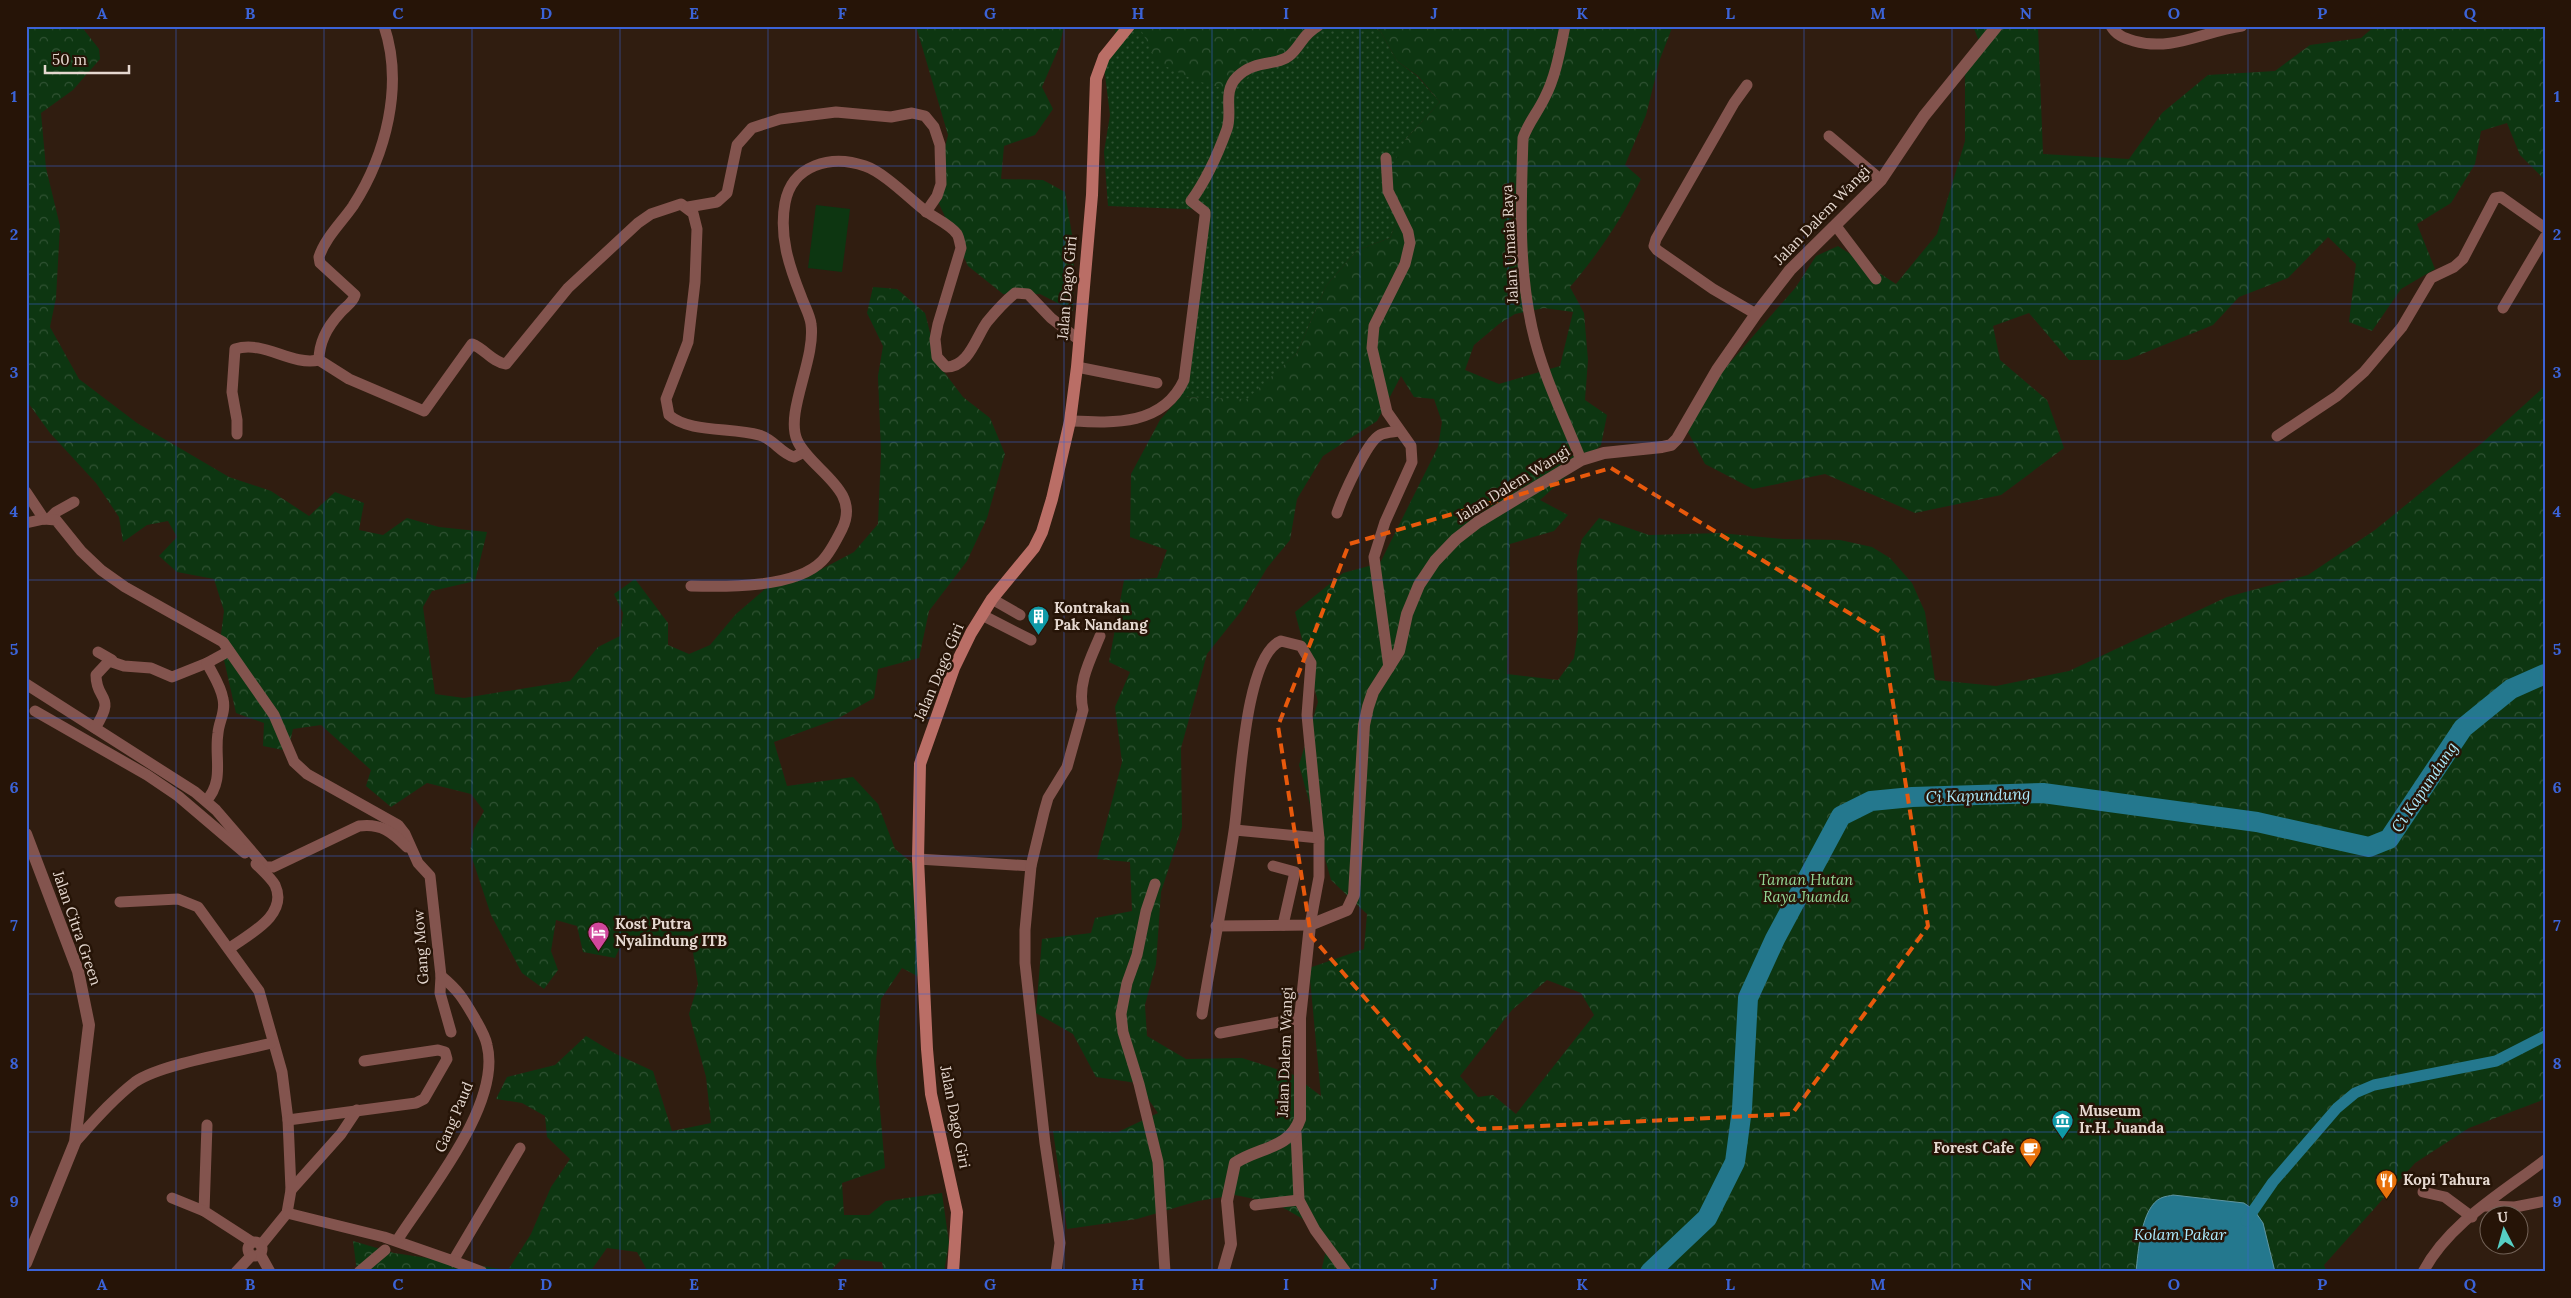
<svg xmlns="http://www.w3.org/2000/svg" width="2571" height="1298" font-family="Lora,serif">
<style>
.grass{fill:url(#grass-dots)}
.forest{fill:url(#forest-crowns);fill-rule:evenodd}
.pitch{fill:#0d3611}
.water{fill:#24788e;stroke:#5e95a2}
.lines{fill:none;stroke-linecap:round;stroke-linejoin:round}
.canal{stroke:#24788e;stroke-width:11}
.river{stroke:#24788e;stroke-width:20}
.minor{stroke:#83544e;stroke-width:11}
.tertiary{stroke:#83544e;stroke-width:12}
.secondary{stroke:#ba6e66;stroke-width:12}
.marked{fill:none;stroke:#e8590c;stroke-width:4;stroke-dasharray:10 6;stroke-linejoin:round}
.grid{fill:none;stroke:#3b63d7;stroke-width:1;stroke-opacity:0.55}
.labels{text-anchor:middle;stroke-width:5;stroke-linejoin:round;paint-order:stroke}
.street-label{font-size:15px;fill:#e5d8d0;stroke:#261407}
.poi-label{font-size:15px;font-weight:bold;fill:#e5d8d0;stroke:#261407;text-anchor:start}
.park-label{font-size:15px;font-style:italic;fill:#95d997;stroke:#261407}
.water-label{font-size:16px;font-style:italic;fill:#acebfe;stroke:#261407}
.neatline{fill:none;stroke:#3b63d7;stroke-width:2}
.grid-label{font-size:16px;text-anchor:middle;font-weight:bold;fill:#3b63d7}
</style>
<defs>
<pattern id="grass-dots" width="8" height="8" patternUnits="userSpaceOnUse" patternTransform="scale(1.25)"><rect width="8" height="8" fill="#0d3611"/><path d="M2 2h.1M6 6h.1" fill="none" stroke="#305233" stroke-width="1.8" stroke-linecap="round"/></pattern>
<pattern id="forest-crowns" width="20" height="18" patternUnits="userSpaceOnUse" patternTransform="scale(1.25)"><rect width="20" height="18" fill="#0d3611"/><path d="M2 6a3 3 0 1 1 6 0M12 15a3 3 0 1 1 6 0" fill="none" stroke="#305233"/></pattern>
</defs>
<rect width="100%" height="100%" fill="#301d10"/>
<polygon class="grass" points="1116,26 1139,26 1138,28 1277,57 1325,26 1372,26 1381,32 1397,61 1417,76 1440,102 1405,140 1398,218 1390,238 1357,250 1326,286 1297,353 1247,400 1180,397 1210,210 1108,206 1104,152 1110,115 1104,67 1114,43"/>
<g class="forest">
<polygon points="26,26 81,26 99,49 100,59 73,90 41,113 46,168 60,226 56,298 50,327 79,379 137,423 229,477 271,491 309,516 335,492 364,503 359,530 383,535 407,518 439,527 487,532 475,581 432,591 423,607 435,694 464,698 570,681 598,647 620,636 623,613 614,594 635,579 668,623 668,645 689,654 710,645 736,614 772,583 820,570 854,552 878,524 881,453 878,376 883,346 867,313 873,287 897,289 925,313 938,364 963,397 990,418 1005,454 987,518 967,561 929,611 919,658 878,669 874,698 837,719 774,742 787,786 853,777 878,804 895,849 916,866 921,978 902,968 881,999 876,1062 885,1168 842,1183 844,1215 869,1215 886,1201 942,1193 949,1243 944,1272 884,1272 882,1262 842,1259 829,1272 648,1272 637,1252 607,1248 590,1272 357,1272 353,1241 394,1253 508,1270 531,1234 551,1187 570,1159 547,1137 545,1116 522,1103 496,1099 507,1077 555,1065 586,1036 616,1054 653,1071 672,1131 711,1123 706,1077 689,1014 698,984 692,946 668,935 641,944 623,941 615,958 583,952 577,926 556,920 551,951 558,970 544,989 522,973 491,915 470,852 474,829 484,811 471,794 427,783 391,807 366,786 371,770 321,725 293,729 288,751 263,746 264,723 236,713 220,642 224,611 214,579 177,572 159,556 177,537 168,521 147,525 123,542 119,517 96,483 50,433 26,400"/>
<polygon points="916,26 1064,26 1060,45 1042,87 1053,109 1035,135 1004,146 1001,179 1043,180 1065,192 1074,247 1073,311 1040,294 1003,294 968,266 934,193 948,135"/>
<polygon points="1139,26 1325,26 1229,90 1194,80 1157,62"/>
<path d="M1372,26H1670L1672,28L1660,59L1646,115L1625,165L1641,179C1622,219 1598,254 1570,287L1584,313L1588,360L1585,400L1607,415L1601,445L1540,500L1568,515L1554,531L1510,544L1507,674L1558,680L1574,658L1578,630L1577,561L1582,539L1599,518L1649,535L1720,533L1784,539L1840,540L1872,547L1890,558L1912,583L1925,612L1935,680L1996,686L2069,671L2227,597L2308,575L2375,530L2482,443L2545,386V1099L2469,1128L2415,1163L2324,1265L2327,1272H2275L2263,1223L2173,1195C2139,1203 2141,1243 2136,1272H1321L1326,1250L1310,1223L1275,1203L1235,1195L1198,1201L1137,1219L1067,1229L1053,1131L1118,1132L1158,1113L1137,1083L1096,1077L1073,1034L1036,1013L1042,939L1091,933L1095,918L1132,911L1130,862L1097,859L1122,762L1115,707L1130,672L1109,662L1124,580L1157,578L1167,550L1130,537L1131,474L1160,420L1180,397L1247,399L1297,353L1326,286L1357,250L1390,238L1398,218L1384,184L1405,140L1440,102L1418,76L1397,61L1381,32ZM1544,308L1573,312L1560,366L1499,384L1465,370L1474,345L1499,324L1515,314ZM1401,376L1414,397L1434,399L1442,422L1438,447L1380,563L1343,573L1295,612L1318,702L1299,765L1331,880L1367,914L1364,949L1309,968L1321,1096L1292,1074L1242,1058L1186,1059L1147,1036L1145,1005L1156,964L1161,892L1182,827L1181,748L1207,654L1242,610L1267,568L1290,540L1297,499L1323,456L1377,421ZM1547,980L1581,993L1594,1015L1516,1114L1493,1095L1478,1097L1460,1076L1512,1010Z"/>
<polygon points="1973,26 2038,26 2043,154 2129,159 2162,113 2208,75 2275,71 2310,45 2361,38 2375,26 2545,26 2545,180 2520,155 2507,123 2481,131 2475,164 2451,203 2417,224 2435,269 2401,289 2372,331 2349,322 2356,264 2328,237 2288,278 2239,297 2213,325 2127,360 2069,360 2029,313 1993,326 2000,360 2047,400 2064,448 2001,495 1915,513 1825,474 1753,489 1705,464 1688,432 1714,381 1796,287 1816,256 1838,246 1896,284 1937,234 1965,141 1965,69 1980,44"/>
</g>
<polygon class="pitch" points="816,205 850,209 842,272 808,268"/>
<path class="water" d="M2173,1195L2244,1203L2254,1210L2263,1223L2275,1272H2136C2138,1253 2141,1207 2161,1198C2165,1196 2170,1196 2173,1195Z"/>
<g class="lines">
<g class="canal">
<polyline points="2246,1221 2273,1182 2337,1108 2355,1093 2374,1085 2496,1061 2545,1036"/>
<polyline points="1658,1265 1663,1272"/>
</g>
<polyline class="river" points="1650,1272 1707,1218 1735,1162 1742,1109 1748,998 1775,939 1841,816 1871,801 1912,797 2043,793 2257,822 2369,847 2389,839 2463,728 2511,689 2545,674"/>
<g class="minor">
<path d="M384,26C404,85 386,155 353,206C342,222 325,238 319,257L320,263L355,295C353,303 345,307 340,313C328,326 319,342 319,360L349,379L424,411L472,344C485,349 492,362 506,364L568,288L638,223L651,214L681,204L693,213L697,229L695,282L688,342L666,399L669,415C689,433 733,427 759,435C774,439 780,453 794,457L804,452"/>
<path d="M1565,26C1560,50 1556,76 1545,97C1538,112 1528,123 1523,138C1521,201 1518,266 1532,328C1542,374 1564,417 1581,460"/>
<path d="M2111,26C2116,35 2124,38 2134,41C2172,52 2204,31 2242,26"/>
<polyline points="1747,85 1734,103 1656,239 1654,246 1657,250 1713,289 1756,314"/>
<polyline points="1829,136 1881,180"/>
<polyline points="1386,158 1388,191 1408,232 1410,243 1405,264 1374,326 1372,348 1387,412 1411,446 1412,462 1385,522 1374,557 1389,668"/>
<polyline points="688,207 717,202 727,193 737,145 752,128 780,119 836,112 891,117 912,113 925,116 934,127 940,145 941,184 937,196 926,212"/>
<polyline points="1836,226 1876,279"/>
<polyline points="2503,308 2545,237"/>
<polyline points="1077,367 1157,383"/>
<path d="M1070,421C1113,423 1163,426 1184,380L1205,216V212L1191,201C1207,179 1218,154 1227,129C1233,112 1222,92 1237,77C1255,59 1277,66 1289,56C1301,46 1302,35 1318,26"/>
<path d="M237,434V420L232,392L235,349C265,340 290,366 319,360"/>
<polyline points="2277,436 2337,396 2364,372 2402,327 2431,278 2454,267 2463,259 2495,198 2501,197 2545,228"/>
<polyline points="26,492 44,519"/>
<path d="M1337,513C1342,498 1367,441 1380,435C1385,432 1393,432 1399,431"/>
<polyline points="50,518 56,512 74,502"/>
<polyline points="26,523 44,519 56,520 81,551 101,570 125,587 223,642 274,715 294,762 307,774 398,825 405,834 418,863 430,876 441,976 440,993 451,1032"/>
<path d="M691,586C726,587 796,588 822,561C830,553 837,539 842,529C862,489 810,470 797,440C785,412 816,359 811,324C810,315 804,305 801,296C789,266 779,236 785,203C792,165 831,154 865,166C883,172 908,197 923,209C932,217 950,224 957,234C959,237 960,244 961,248L938,324L935,339L937,357L946,367C969,367 976,337 987,322C996,311 1004,302 1015,293L1028,294L1051,318L1079,340"/>
<polyline points="992,599 1020,615"/>
<polyline points="982,615 1031,640"/>
<polyline points="98,652 112,660"/>
<path d="M26,684L195,792L216,810L265,867H273L359,826C381,823 392,832 407,847"/>
<polyline points="35,711 147,775 178,796 245,853"/>
<path d="M95,728C117,694 96,702 96,675L109,661L124,666L151,668L172,677L207,663"/>
<path d="M206,801C225,780 214,758 218,733C219,721 226,712 223,699C221,686 213,675 207,663L229,651"/>
<polyline points="918,859 1031,866"/>
<polyline points="1273,866 1295,872 1283,925"/>
<polyline points="1155,884 1146,911 1137,955 1127,983 1121,1014 1123,1032 1139,1084 1158,1162 1165,1272"/>
<polyline points="120,902 178,899 198,907 259,991 282,1072 288,1120 291,1190 287,1213 261,1245"/>
<polyline points="1216,926 1310,925 1319,877 1319,838 1235,830"/>
<path d="M230,948C249,934 289,915 275,885C271,878 262,870 256,864"/>
<path d="M1202,1014C1212,953 1225,892 1234,831C1240,793 1244,655 1281,641L1301,646L1311,663L1307,715L1319,838"/>
<polyline points="1220,1033 1300,1018"/>
<polyline points="288,1120 416,1103 424,1099 447,1059 445,1052 438,1050 364,1061"/>
<polyline points="207,1125 204,1211 252,1242"/>
<polyline points="1296,1132 1299,1200 1315,1230 1346,1272"/>
<path d="M75,1142C94,1121 113,1099 135,1082C160,1064 240,1051 272,1043"/>
<polyline points="291,1190 341,1134 357,1110"/>
<polyline points="2423,1192 2445,1197 2472,1217"/>
<polyline points="172,1198 204,1211"/>
<polyline points="1255,1205 1299,1200"/>
<polyline points="2485,1206 2515,1207 2545,1201"/>
<polyline points="287,1213 384,1237 453,1261 520,1148"/>
<path d="M398,1239C428,1192 502,1104 487,1045C485,1035 479,1026 474,1017C463,998 458,990 441,976"/>
<circle cx="255" cy="1249" r="7"/>
<polyline points="260,1254 270,1272"/>
<polyline points="453,1261 482,1272"/>
<polyline points="236,1272 251,1256"/>
<polyline points="359,1272 385,1250"/>
<path d="M1056,1272L1060,1243L1045,1143L1025,963V930L1031,866L1044,812L1048,798L1067,767L1083,710C1077,684 1090,660 1100,636"/>
<path d="M2423,1272C2449,1223 2502,1193 2545,1160"/>
</g>
<g class="tertiary">
<polyline points="26,834 78,971 89,1025 75,1142 26,1263"/>
<path d="M1223,1272L1231,1244L1227,1201L1235,1163C1259,1147 1290,1149 1300,1119V1018L1310,925L1347,910L1354,895L1364,725L1368,707L1373,692L1399,651L1407,614L1419,585L1435,561L1456,539L1478,522L1581,460L1604,453L1662,447L1671,445L1677,439L1717,370L1756,314L1790,270L1881,180L1924,116L1997,26"/>
</g>
<polyline class="secondary" points="953,1272 957,1212 931,1094 927,1049 918,859 920,764 954,668 971,633 992,599 1034,548 1042,532 1052,499 1070,421 1077,367 1092,195 1096,79 1104,57 1129,26"/>
</g>
<path class="marked" d="M1611,468L1882,633L1928,926L1792,1114L1479,1129L1311,936L1278,726L1349,544Z"/>
<path class="grid" d="M176,26V1272M324,26V1272M472,26V1272M620,26V1272M768,26V1272M916,26V1272M1064,26V1272M1212,26V1272M1360,26V1272M1508,26V1272M1656,26V1272M1804,26V1272M1952,26V1272M2100,26V1272M2248,26V1272M2396,26V1272M26,166H2545M26,304H2545M26,442H2545M26,580H2545M26,718H2545M26,856H2545M26,994H2545M26,1132H2545"/>
<defs>
<symbol id="building-pin" viewBox="-11 -11 22 30"><path d="M0 17L-7.5 6A9.5 9.5 0 1 1 7.5 6Z" fill="#0f9aa8" stroke="#261407"/><path d="M-4-6H4V6H1V3H-1V6H-4ZM-2.5-4.3h1.7v1.8h-1.7ZM.8-4.3h1.7v1.8H.8ZM-2.5-1h1.7V.8h-1.7ZM.8-1h1.7V.8H.8Z" fill="#fff"/></symbol>
<symbol id="hotel-pin" viewBox="-11 -11 22 30"><path d="M0 17L-7.5 6A9.5 9.5 0 1 1 7.5 6Z" fill="#d1479c" stroke="#261407"/><path d="M-6-4.5h1.5V1H6V5H4.5V3h-9V5H-6ZM-4 0a1.8 1.8 0 1 1 3.6 0ZM.5 0V-2.5h3Q6-2.5 6 0Z" fill="#fff"/></symbol>
<symbol id="museum-pin" viewBox="-11 -11 22 30"><path d="M0 17L-7.5 6A9.5 9.5 0 1 1 7.5 6Z" fill="#0f9aa8" stroke="#261407"/><path d="M0-6L6-3V-2H-6V-3ZM-5-1h2V3h-2ZM-1-1h2V3h-2ZM3-1h2V3H3ZM-6 4H6V6H-6Z" fill="#fff"/></symbol>
<symbol id="cafe-pin" viewBox="-11 -11 22 30"><path d="M0 17L-7.5 6A9.5 9.5 0 1 1 7.5 6Z" fill="#e8710a" stroke="#261407"/><path d="M-5.5-4.5H6V0H3Q3 3.5 0 3.5H-2.5Q-5.5 3.5-5.5 0ZM3-3.2v2h1.7v-2ZM-6 4.5H4V6H-6Z" fill="#fff"/></symbol>
<symbol id="restaurant-pin" viewBox="-11 -11 22 30"><path d="M0 17L-7.5 6A9.5 9.5 0 1 1 7.5 6Z" fill="#e8710a" stroke="#261407"/><path d="M-5-6h1v4h1v-4h1v4h1v-4h1v5L-1.5 .5V6h-2V.5L-5-1ZM5-6V6H3V1.5H1.5Q1.5-4 5-6Z" fill="#fff"/></symbol>
</defs>
<g fill-rule="evenodd">
<use href="#building-pin" x="1026" y="604" width="25" height="34"/>
<use href="#hotel-pin" x="586" y="920" width="25" height="34"/>
<use href="#museum-pin" x="2050" y="1108" width="25" height="34"/>
<use href="#cafe-pin" x="2018" y="1136" width="25" height="34"/>
<use href="#restaurant-pin" x="2374" y="1168" width="25" height="34"/>
</g>
<g class="labels">
<g class="street-label">
<text transform="translate(1822 215) rotate(-46)" y="5">Jalan Dalem Wangi</text>
<text transform="translate(1510 244) rotate(-93)" y="5">Jalan Umaia Raya</text>
<text transform="translate(1067 288) rotate(-85)" y="5">Jalan Dago Giri</text>
<text transform="translate(1513 484) rotate(-32)" y="5">Jalan Dalem Wangi</text>
<text transform="translate(939 672) rotate(-67)" y="5">Jalan Dago Giri</text>
<text transform="translate(77 928) rotate(71)" y="5">Jalan Citra Green</text>
<text transform="translate(421 947) rotate(-94)" y="5">Gang Mow</text>
<text transform="translate(1285 1052) rotate(-88)" y="5">Jalan Dalem Wangi</text>
<text transform="translate(454 1117) rotate(-67)" y="5">Gang Paud</text>
<text transform="translate(955 1117) rotate(79)" y="5">Jalan Dago Giri</text>
</g>
<g class="poi-label">
<text x="1054" y="613">Kontrakan<tspan x="1054" dy="17">Pak Nandang</tspan></text>
<text x="615" y="929">Kost Putra<tspan x="615" dy="17">Nyalindung ITB</tspan></text>
<text x="2079" y="1116">Museum<tspan x="2079" dy="17">Ir.H. Juanda</tspan></text>
<text x="2014" y="1153" text-anchor="end">Forest Cafe</text>
<text x="2403" y="1185">Kopi Tahura</text>
</g>
<g class="park-label">
<text x="1806" y="885">Taman Hutan<tspan x="1806" dy="17">Raya Juanda</tspan></text>
</g>
<g class="water-label">
<text transform="translate(2424 787) rotate(-56)" y="6">Ci Kapundung</text>
<text transform="translate(1978 795) rotate(-2)" y="6">Ci Kapundung</text>
<text x="2180" y="1240">Kolam Pakar</text>
</g>
</g>
<rect width="2571" height="1298" fill="none" stroke="#261407" stroke-width="55"/>
<g transform="translate(2504 1230) rotate(354)"><circle r="24" fill="#261407" stroke="#726257"/>
<path d="M0-4L9 19L0 12L-9 19Z" fill="#56cec4"/>
<text y="-8" font-size="14" font-weight="bold" text-anchor="middle" fill="#e5d8d0">U</text>
</g>
<path d="M45 65v8h84v-8" fill="none" stroke="#e5d8d0" stroke-width="2.5"/>
<text x="52" y="65" font-size="15" fill="#e5d8d0" stroke="#261407" stroke-width="4" paint-order="stroke">50 m</text>
<rect x="28" y="28" width="2516" height="1242" class="neatline"/>
<g class="grid-label">
<text x="102" y="19">A</text>
<text x="250" y="19">B</text>
<text x="398" y="19">C</text>
<text x="546" y="19">D</text>
<text x="694" y="19">E</text>
<text x="842" y="19">F</text>
<text x="990" y="19">G</text>
<text x="1138" y="19">H</text>
<text x="1286" y="19">I</text>
<text x="1434" y="19">J</text>
<text x="1582" y="19">K</text>
<text x="1730" y="19">L</text>
<text x="1878" y="19">M</text>
<text x="2026" y="19">N</text>
<text x="2174" y="19">O</text>
<text x="2322" y="19">P</text>
<text x="2470" y="19">Q</text>
<text x="14" y="102">1</text>
<text x="2557" y="102">1</text>
<text x="14" y="240">2</text>
<text x="2557" y="240">2</text>
<text x="14" y="378">3</text>
<text x="2557" y="378">3</text>
<text x="14" y="517">4</text>
<text x="2557" y="517">4</text>
<text x="14" y="655">5</text>
<text x="2557" y="655">5</text>
<text x="14" y="793">6</text>
<text x="2557" y="793">6</text>
<text x="14" y="931">7</text>
<text x="2557" y="931">7</text>
<text x="14" y="1069">8</text>
<text x="2557" y="1069">8</text>
<text x="14" y="1207">9</text>
<text x="2557" y="1207">9</text>
<text x="102" y="1290">A</text>
<text x="250" y="1290">B</text>
<text x="398" y="1290">C</text>
<text x="546" y="1290">D</text>
<text x="694" y="1290">E</text>
<text x="842" y="1290">F</text>
<text x="990" y="1290">G</text>
<text x="1138" y="1290">H</text>
<text x="1286" y="1290">I</text>
<text x="1434" y="1290">J</text>
<text x="1582" y="1290">K</text>
<text x="1730" y="1290">L</text>
<text x="1878" y="1290">M</text>
<text x="2026" y="1290">N</text>
<text x="2174" y="1290">O</text>
<text x="2322" y="1290">P</text>
<text x="2470" y="1290">Q</text>
</g>
</svg>
